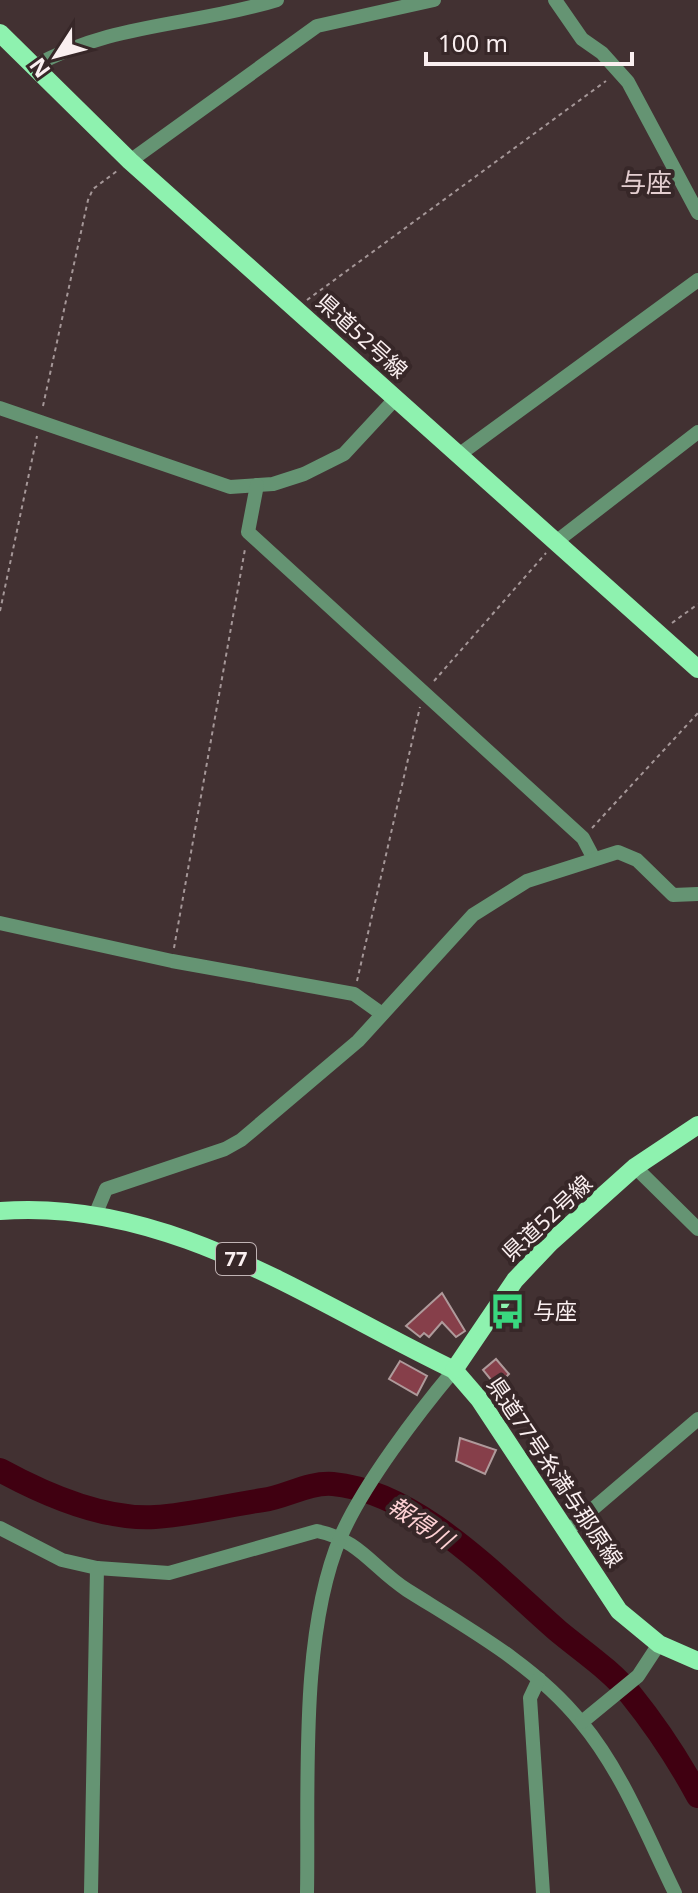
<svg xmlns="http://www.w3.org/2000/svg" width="698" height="1893" font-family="'Noto Sans','Noto Sans JP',sans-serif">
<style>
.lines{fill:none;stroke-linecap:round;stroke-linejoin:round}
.river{stroke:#400011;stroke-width:24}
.building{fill:#863f4a;stroke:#af9a9b;stroke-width:2}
.path{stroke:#a59798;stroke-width:2;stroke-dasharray:4 4;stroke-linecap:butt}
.minor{stroke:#659473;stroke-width:14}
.major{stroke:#8ef2af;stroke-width:18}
.labels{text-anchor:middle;stroke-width:8;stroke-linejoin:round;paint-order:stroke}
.shield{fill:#372728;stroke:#c0b3b4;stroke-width:2}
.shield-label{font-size:20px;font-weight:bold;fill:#faeff0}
.street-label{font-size:22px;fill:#faeff0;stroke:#372728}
.poi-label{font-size:22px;fill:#faeff0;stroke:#372728;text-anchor:start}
.water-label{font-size:24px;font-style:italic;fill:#fed1d4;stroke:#372728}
.quarter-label{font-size:26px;fill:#e4ced0;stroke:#372728}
</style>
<rect width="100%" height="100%" fill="#423132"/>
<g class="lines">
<path class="river" d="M0,1470C44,1494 104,1520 155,1517C191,1515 227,1505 263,1500C286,1497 308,1482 333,1484C418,1492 496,1577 558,1631C582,1651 612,1671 631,1695C656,1726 679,1761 698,1796"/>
</g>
<g class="building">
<polygon points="442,1293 465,1331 456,1337 442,1322 429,1337 424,1333 420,1337 406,1326"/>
<polygon points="496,1359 509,1374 496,1386 483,1370"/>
<polygon points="400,1361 427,1376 417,1395 389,1379"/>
<polygon points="460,1438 496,1450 485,1474 456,1461"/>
</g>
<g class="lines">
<g class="path">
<polyline points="307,300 606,81"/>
<polyline points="43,406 88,200 93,189 117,171"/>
<polyline points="0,611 37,436"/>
<polyline points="672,623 698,604"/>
<polyline points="434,681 546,553"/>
<polyline points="592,828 698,713"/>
<polyline points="174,948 245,549"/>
<polyline points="357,981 420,707"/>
</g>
<g class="minor">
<polyline points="555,0 582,39 602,53 628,82 698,213"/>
<path d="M33,67C112,22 194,26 277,0"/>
<polyline points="130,161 317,26 434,0"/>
<polyline points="0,408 230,487 273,484 304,474 344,454 396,398"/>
<polyline points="460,454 698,280"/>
<polyline points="257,485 248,532 583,838 593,857"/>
<polyline points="557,541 698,432"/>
<polyline points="0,923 172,961 354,994 382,1014"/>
<polyline points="635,1167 698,1229"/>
<polyline points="96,1213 106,1189 225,1149 241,1140 358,1041 473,915 527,881 618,852 637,860 673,895 698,894"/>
<path d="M0,1528L62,1560L97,1568L169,1573L317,1531C360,1540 373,1568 407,1590C469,1629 535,1665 581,1722C622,1771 647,1836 675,1893"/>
<polyline points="567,1531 698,1419"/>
<polyline points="539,1679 530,1698 543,1893"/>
<polyline points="582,1722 638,1676 659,1644"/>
<polyline points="91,1893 97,1568"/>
<path d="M307,1893C309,1786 299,1634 341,1536C363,1485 418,1413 454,1370"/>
</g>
<g class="major">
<polyline points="0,33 130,161 698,669"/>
<path d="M0,1211C168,1198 308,1300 454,1370L479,1399L619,1611L659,1644L698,1661"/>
<polyline points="454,1370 515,1280 550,1243 635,1167 698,1125"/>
</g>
</g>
<defs>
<symbol id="bus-bare" viewBox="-9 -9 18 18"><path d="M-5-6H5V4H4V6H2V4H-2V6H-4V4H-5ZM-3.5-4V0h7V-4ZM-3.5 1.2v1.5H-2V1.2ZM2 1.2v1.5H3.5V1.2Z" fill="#3ad77f" stroke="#372728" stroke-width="2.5" paint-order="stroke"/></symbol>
</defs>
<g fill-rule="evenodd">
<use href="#bus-bare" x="482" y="1286" width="51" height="51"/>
</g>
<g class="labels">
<rect class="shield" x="216" y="1243" width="40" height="32" rx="6"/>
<g class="shield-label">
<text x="236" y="1266">77</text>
</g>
<g class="street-label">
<text transform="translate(362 336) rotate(42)" y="8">県道52号線</text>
<text transform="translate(547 1218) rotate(-43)" y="8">県道52号線</text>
<text transform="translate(555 1472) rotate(56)" y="8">県道77号糸満与那原線</text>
</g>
<g class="poi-label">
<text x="533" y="1319">与座</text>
</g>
<g class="water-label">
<text transform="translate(420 1523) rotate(34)" y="8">報得川</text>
</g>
<g class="quarter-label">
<text x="646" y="192">与座</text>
</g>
</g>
<g transform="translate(56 56) rotate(234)" stroke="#372728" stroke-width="6" paint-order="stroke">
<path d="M0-6L14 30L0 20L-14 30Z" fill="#faeff0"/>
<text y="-12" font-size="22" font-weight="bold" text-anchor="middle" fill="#faeff0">N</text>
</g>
<path d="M426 52v12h206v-12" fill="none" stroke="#faeff0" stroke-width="4"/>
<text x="438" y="52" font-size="24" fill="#faeff0" stroke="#372728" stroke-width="6" paint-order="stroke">100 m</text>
</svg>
